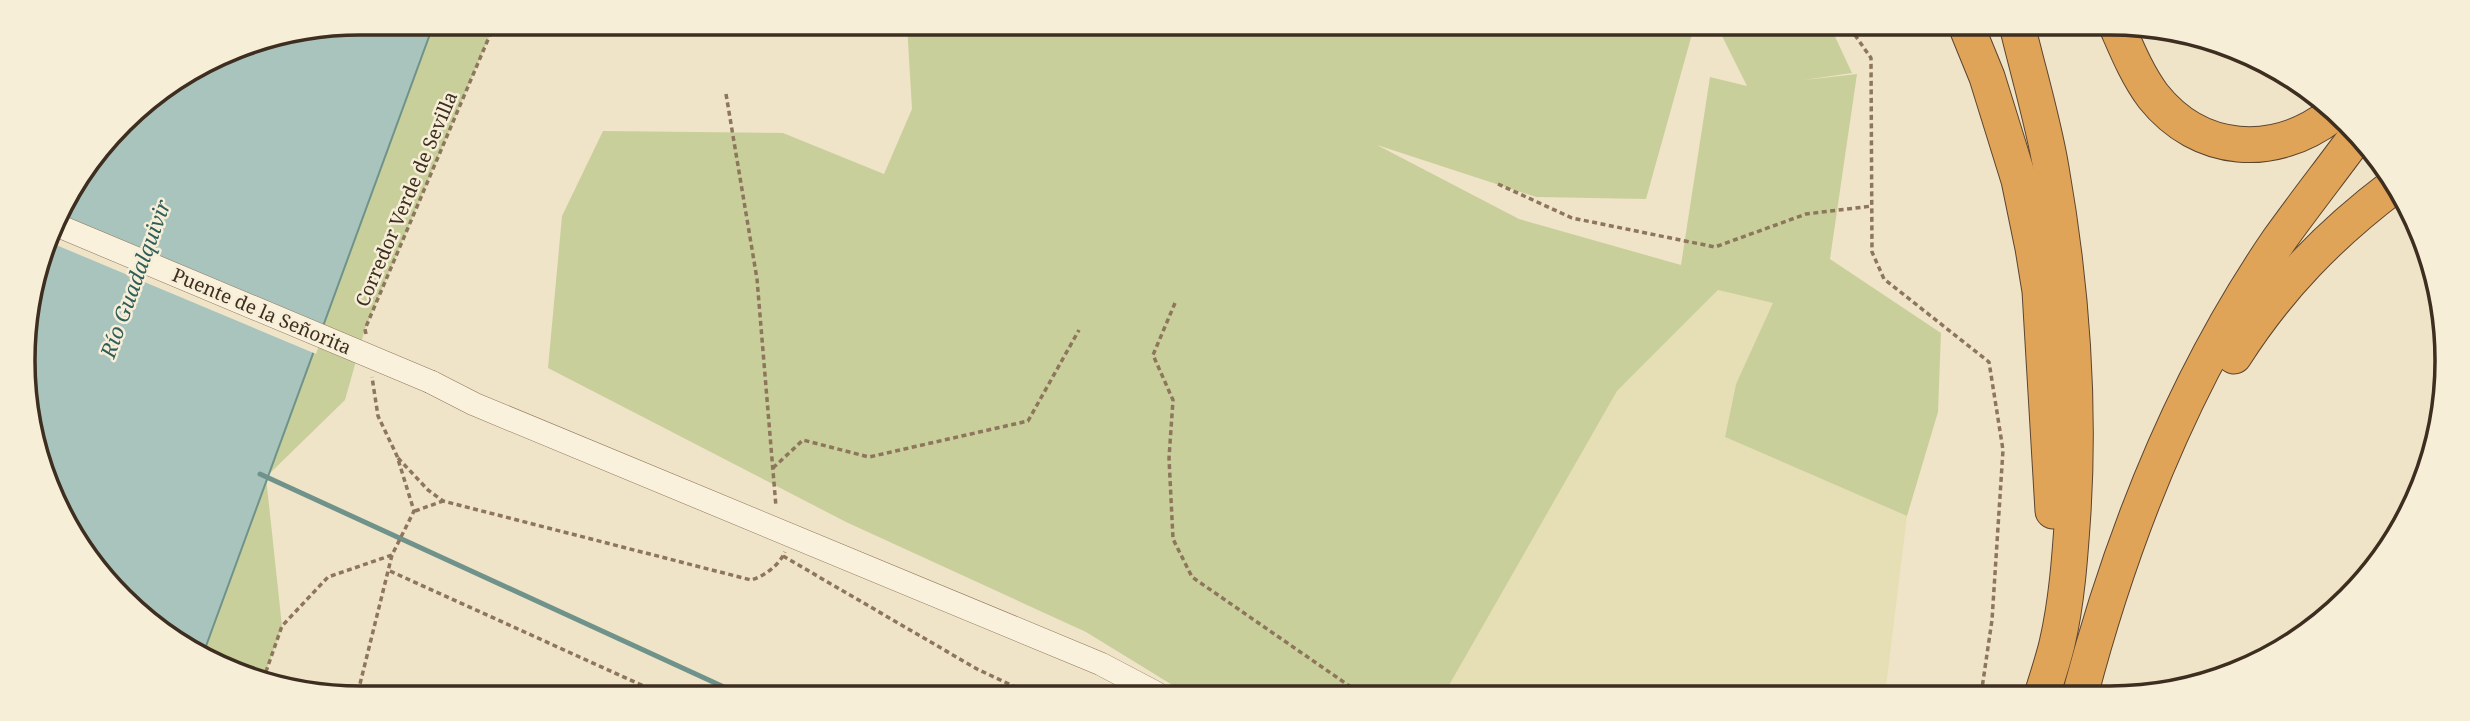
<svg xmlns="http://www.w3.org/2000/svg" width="2470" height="721" font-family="'Noto Serif',serif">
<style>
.farmland{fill:#e6deb5}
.green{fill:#c9cf9b}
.water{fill:#a9c4bc;stroke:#6f938a;stroke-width:2}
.pier{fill:#f0e4c8}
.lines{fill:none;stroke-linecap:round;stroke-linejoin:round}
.stream{stroke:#6f938a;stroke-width:5}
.minor-casing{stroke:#8d765c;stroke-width:24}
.highway-casing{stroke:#5b4430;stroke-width:37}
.path{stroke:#8d765c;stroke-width:3.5;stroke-dasharray:5 3.5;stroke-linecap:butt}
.minor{stroke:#faf1dc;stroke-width:23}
.highway{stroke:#e0a458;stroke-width:35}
.minor-bridge-casing{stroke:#8d765c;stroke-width:24;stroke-linecap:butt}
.minor-bridge{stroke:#faf1dc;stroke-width:23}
.labels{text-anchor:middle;stroke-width:5;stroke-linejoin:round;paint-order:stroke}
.street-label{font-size:19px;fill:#3d2e20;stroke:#f7eed8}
.water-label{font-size:21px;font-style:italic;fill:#2f5d5a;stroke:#f7eed8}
.rim{fill:none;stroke:#3d2e20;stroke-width:3.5}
</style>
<rect width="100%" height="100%" fill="#f0e4c8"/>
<polygon class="farmland" points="1718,290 1774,303 1736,384 1725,437 1907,516 1885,695 1444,694 1617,391"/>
<g class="green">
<polygon points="434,23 495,23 365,329 345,400 266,477 282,626 263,680 202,657"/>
<polygon points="907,25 1201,26 1224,32 1234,26 1694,27 1646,199 1536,197 1377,145 1519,219 1681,265 1710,77 1747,86 1718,28 1831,28 1852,73 1804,80 1857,74 1830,259 1941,333 1938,412 1907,516 1725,437 1736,384 1773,303 1718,290 1617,391 1444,694 1187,694 1086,632 846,522 548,368 562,216 603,131 783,133 884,174 912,109"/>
</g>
<polygon class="water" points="361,23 434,23 202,657 191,653 93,566 41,469 24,338 57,211 138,107 232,48"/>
<polygon class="pier" points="56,215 325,328 316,354 49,242"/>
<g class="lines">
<polyline class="stream" points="260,474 737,693"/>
<defs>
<polyline id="minor" points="431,382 474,404 1101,664 1156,693"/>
<g id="highway">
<polyline points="1967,28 1987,77 2019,180 2033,248 2040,291 2053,511"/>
<path d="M2018,29C2029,75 2043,121 2051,168C2071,282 2080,397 2073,512C2070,556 2067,601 2057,644C2053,661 2047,678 2042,695"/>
<path d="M2118,29C2128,52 2138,76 2153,96C2200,155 2274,159 2332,115"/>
<path d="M2234,356C2278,287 2330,234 2395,185"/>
<path d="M2080,695C2122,535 2185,377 2279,240C2304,205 2330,172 2355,138"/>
</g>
</defs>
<use href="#minor" class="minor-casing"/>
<use href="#highway" class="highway-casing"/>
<g class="path">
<polyline points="1850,28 1871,58 1872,252 1884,279 1989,362 2003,450 1992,620 1981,695"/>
<polyline points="1597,30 1599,27"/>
<polyline points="726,94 757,279 776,507"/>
<polyline points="1498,184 1572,218 1715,247 1806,214 1872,206"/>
<polyline points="1175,303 1153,355 1173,400 1169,458 1173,539 1192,577 1361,694"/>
<polyline points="366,334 365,329 495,23"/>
<path d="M398,458L428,490L443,501L751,580C765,576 779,565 785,552"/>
<polyline points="773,468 803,440 869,457 1028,421 1079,330"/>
<polyline points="415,511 443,501"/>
<polyline points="783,556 977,669 1028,693"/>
<polyline points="390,571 659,693"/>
<polyline points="263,680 282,626 328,577 392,555"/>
<polyline points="358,692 392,555 414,511 397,456 378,416 372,377"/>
</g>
<use href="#minor" class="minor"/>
<use href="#highway" class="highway"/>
<defs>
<polyline id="minor-bridge" points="54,224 431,382"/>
</defs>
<use href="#minor-bridge" class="minor-bridge-casing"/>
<use href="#minor-bridge" class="minor-bridge"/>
</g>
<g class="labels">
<g class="street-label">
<text transform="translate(406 199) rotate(-67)" y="7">Corredor Verde de Sevilla</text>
<text transform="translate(262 311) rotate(23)" y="7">Puente de la Señorita</text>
</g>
<g class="water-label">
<text transform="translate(136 279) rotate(-70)" y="7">Río Guadalquivir</text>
</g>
</g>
<path d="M0 0H2470V721H0ZM360 35H2110A325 325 0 0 1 2435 360V361A325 325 0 0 1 2110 686H360A325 325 0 0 1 35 361V360A325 325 0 0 1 360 35Z" fill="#f7eed8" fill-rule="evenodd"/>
<path class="rim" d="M360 35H2110A325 325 0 0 1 2435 360V361A325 325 0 0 1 2110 686H360A325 325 0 0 1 35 361V360A325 325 0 0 1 360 35Z"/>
</svg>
